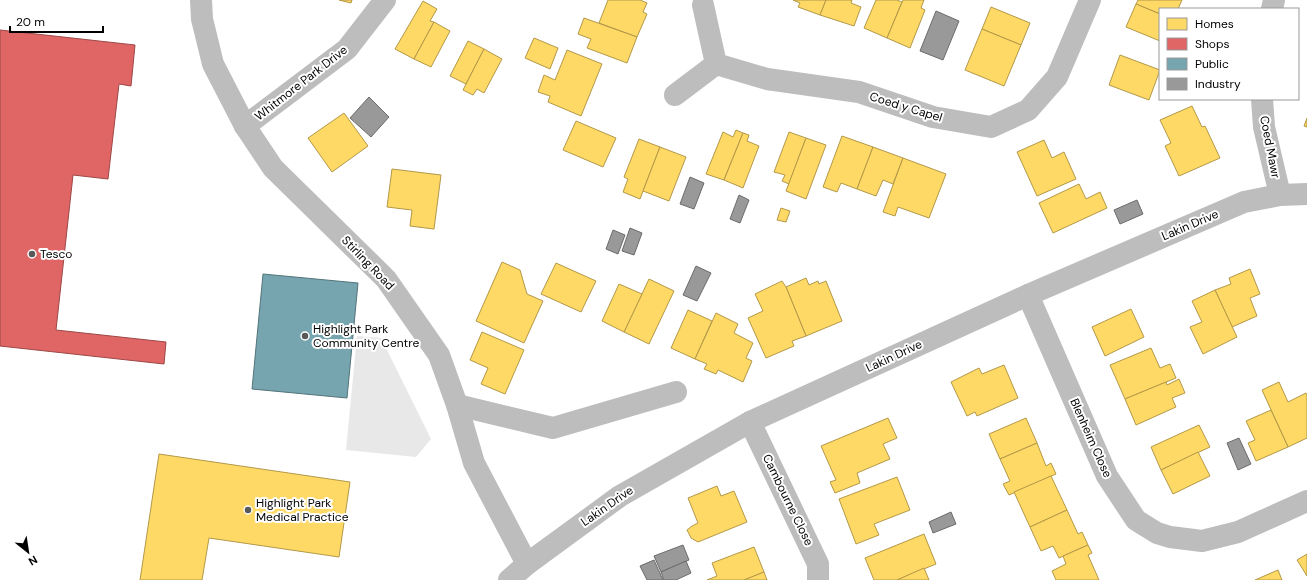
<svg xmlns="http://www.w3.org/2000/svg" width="1307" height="580" font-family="'DM Sans',sans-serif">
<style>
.green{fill:#e8e8e8}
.homes{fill:#ffd966;stroke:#b29847}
.shops{fill:#e06666;stroke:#9d4747}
.public{fill:#76a5af;stroke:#53747a}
.industry{fill:#999;stroke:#6b6b6b}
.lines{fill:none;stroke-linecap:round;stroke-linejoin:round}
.minor{stroke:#bdbdbd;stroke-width:22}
.poi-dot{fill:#595959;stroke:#fff;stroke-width:1.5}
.labels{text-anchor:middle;stroke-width:4;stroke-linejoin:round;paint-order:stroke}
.street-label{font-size:12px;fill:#000;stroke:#fff}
.poi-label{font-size:12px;fill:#000;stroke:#fff;text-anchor:start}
</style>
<rect width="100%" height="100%" fill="#fff"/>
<polygon class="green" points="357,336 381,338 431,439 416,457 346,450"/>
<g class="homes">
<polygon points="339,0 352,0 351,3"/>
<polygon points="608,0 640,0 647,3 643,12 647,14 637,37 599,23"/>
<polygon points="793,0 826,0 820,15 798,7 800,3"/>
<polygon points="826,0 852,0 851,3 861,7 854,26 820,15"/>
<polygon points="876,0 897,0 902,2 887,38 864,28"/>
<polygon points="903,0 924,0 921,8 925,10 910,48 887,38"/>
<polygon points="1138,0 1182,0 1178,9 1160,9 1160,14 1136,4"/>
<polygon points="423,1 437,9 430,21 434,22 414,59 395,49"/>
<polygon points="1136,4 1160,14 1160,41 1126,27"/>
<polygon points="991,7 1030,23 1021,45 982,29"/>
<polygon points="584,18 637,37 627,63 587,48 591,39 578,34"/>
<polygon points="434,22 450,31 431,67 414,59"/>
<polygon points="982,29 1021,45 1004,86 965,70"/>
<polygon points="534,38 558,48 550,69 525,58"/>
<polygon points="468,41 484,49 466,84 450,76"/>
<polygon points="484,49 502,59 484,93 477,89 473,95 463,90"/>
<polygon points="567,50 602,64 581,116 548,102 550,96 538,92 544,75 555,80"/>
<polygon points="1120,55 1160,70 1149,100 1109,85"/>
<polygon points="1192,106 1202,127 1205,126 1220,158 1179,176 1165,146 1171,143 1160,120"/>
<polygon points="344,113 368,146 332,172 308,138"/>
<polygon points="1307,118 1307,127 1304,126"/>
<polygon points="576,121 616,138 603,167 563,150"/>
<polygon points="736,130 743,133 724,180 706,174 723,132 733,137"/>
<polygon points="789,132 806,138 789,184 782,181 785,175 774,172"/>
<polygon points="743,133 749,135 747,141 759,146 743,188 724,180"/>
<polygon points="842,136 873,147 857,189 841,183 837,192 823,187"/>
<polygon points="806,138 826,145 806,199 786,191"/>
<polygon points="639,139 660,147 640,199 623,192 628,179 624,177"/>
<polygon points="1044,140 1052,158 1064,152 1076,179 1037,196 1017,152"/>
<polygon points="660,147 686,157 669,201 643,191"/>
<polygon points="873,147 903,158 893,184 883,180 876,196 857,189"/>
<polygon points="903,158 946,174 929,218 898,207 895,216 883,212"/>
<polygon points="392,169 441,175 434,229 410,226 412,210 387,207"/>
<polygon points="1079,184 1086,199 1100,192 1107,208 1053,233 1039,203"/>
<polygon points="781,208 790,211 786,222 777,220"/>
<polygon points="502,262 520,270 527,294 543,301 524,343 476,321"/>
<polygon points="556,263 596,281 581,312 541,294"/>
<polygon points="1250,269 1260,294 1250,298 1257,316 1232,327 1215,290 1231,284 1229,278"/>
<polygon points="806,278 809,285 818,281 819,284 826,281 842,321 806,336 786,287"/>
<polygon points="649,279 674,291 649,344 624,332"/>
<polygon points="782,281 786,287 806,336 792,341 794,346 766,358 748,318 763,311 755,294"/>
<polygon points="619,284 642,294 624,332 602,321"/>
<polygon points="1215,290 1237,337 1203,354 1190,327 1202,322 1192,301"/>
<polygon points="1131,309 1144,337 1105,356 1092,327"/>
<polygon points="688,310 712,321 695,359 671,348"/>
<polygon points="716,313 738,324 734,333 753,343 746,358 752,361 743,382 718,370 716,374 704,369 707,364 695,359"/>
<polygon points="482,332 524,350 505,394 481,384 488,368 470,360"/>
<polygon points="1151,348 1160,368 1170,364 1176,378 1125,399 1110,365"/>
<polygon points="1004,365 1018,398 977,416 975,412 967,416 951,382 979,368 982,374"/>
<polygon points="1179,379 1185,393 1172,398 1176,407 1136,425 1125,399 1166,382 1167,385"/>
<polygon points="1279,382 1288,402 1306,393 1307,395 1307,438 1288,447 1262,390"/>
<polygon points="1271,410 1288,447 1256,461 1248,443 1255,440 1246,421"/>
<polygon points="888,418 897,438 883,444 890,459 857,473 860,483 835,493 830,482 836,480 821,446"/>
<polygon points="1026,418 1037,443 1000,459 989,434"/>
<polygon points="1199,425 1210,447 1161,470 1151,447"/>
<polygon points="1037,443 1046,466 1051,463 1056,474 1009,495 1003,484 1010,481 1000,459"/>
<polygon points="1198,452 1210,476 1173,494 1161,470"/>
<polygon points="159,454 350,482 339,557 209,538 202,580 140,580"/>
<polygon points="1051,476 1067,510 1030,527 1014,492"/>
<polygon points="897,477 910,510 874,524 879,535 856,544 839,499"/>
<polygon points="717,486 721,496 734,491 747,522 698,542 691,538 687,530 692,526 698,523 688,498"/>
<polygon points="1067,510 1078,534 1082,532 1088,545 1059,558 1053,546 1041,551 1030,527"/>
<polygon points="924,534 936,564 897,580 874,580 865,558"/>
<polygon points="1088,545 1092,553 1088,555 1099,580 1056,580 1052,571 1066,564 1063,556"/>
<polygon points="754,547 764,572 744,580 707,580 717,576 712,563"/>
<polygon points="1307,554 1307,576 1297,560"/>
<polygon points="924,568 929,580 897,580"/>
<polygon points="1278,570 1282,580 1255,580"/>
<polygon points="764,572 767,580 744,580"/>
</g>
<polygon class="shops" points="0,30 135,45 131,86 119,84 108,179 73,175 56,330 166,342 164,364 0,346"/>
<polygon class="public" points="263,274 358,283 347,398 252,389"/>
<g class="industry">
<polygon points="936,11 959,21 943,60 920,51"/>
<polygon points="369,97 389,117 371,137 350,118"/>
<polygon points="690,177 704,183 694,209 680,204"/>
<polygon points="739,195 749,200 740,223 730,219"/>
<polygon points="1137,200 1143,214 1120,224 1114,210"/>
<polygon points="630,228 642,233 634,255 622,251"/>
<polygon points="613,230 625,235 618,254 606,249"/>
<polygon points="696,266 711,273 697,301 683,295"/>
<polygon points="1239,438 1251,464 1238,470 1227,443"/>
<polygon points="951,512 956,524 933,533 929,522"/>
<polygon points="683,545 689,560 661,572 654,556"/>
<polygon points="654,560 663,580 647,580 640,566"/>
<polygon points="686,561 691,573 676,580 664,580 661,572"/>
</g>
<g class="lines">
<g class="minor">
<polyline points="201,0 202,19 213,64 245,126 273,168 386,279 439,355 457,405 474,463 527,564"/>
<polyline points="703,5 716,64 767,79 859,92 933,117 991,127 1028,110 1057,77 1090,0"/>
<polyline points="1272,9 1274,0"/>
<polyline points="675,95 716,64"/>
<polyline points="1262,99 1264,127 1280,195"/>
<polyline points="245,126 347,49 385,0"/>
<polyline points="1028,295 1107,476 1136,520 1157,533 1170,537 1202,541 1238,532 1307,501"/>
<polyline points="457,405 553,428 676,392"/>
<polyline points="750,422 818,564 818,580"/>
<polyline points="509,580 527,564 620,496 750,422 1028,295 1244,202 1280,195 1307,194"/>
</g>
</g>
<g class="poi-dot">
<circle cx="32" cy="254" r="4"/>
<circle cx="305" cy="336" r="4"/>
<circle cx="248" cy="510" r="4"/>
</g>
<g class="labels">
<g class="street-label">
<text transform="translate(301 83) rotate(-38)" y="4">Whitmore Park Drive</text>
<text transform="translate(906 107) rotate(17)" y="4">Coed y Capel</text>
<text transform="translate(1270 147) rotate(79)" y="4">Coed Mawr</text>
<text transform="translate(1190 225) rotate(-23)" y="4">Lakin Drive</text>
<text transform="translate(368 263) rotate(46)" y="4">Stirling Road</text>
<text transform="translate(894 356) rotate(-25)" y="4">Lakin Drive</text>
<text transform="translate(1091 438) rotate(66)" y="4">Blenheim Close</text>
<text transform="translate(788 500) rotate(64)" y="4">Cambourne Close</text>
<text transform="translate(607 506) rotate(-35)" y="4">Lakin Drive</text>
</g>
<g class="poi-label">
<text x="40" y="258">Tesco</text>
<text x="313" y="333">Highlight Park<tspan x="313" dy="14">Community Centre</tspan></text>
<text x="256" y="507">Highlight Park<tspan x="256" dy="14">Medical Practice</tspan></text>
</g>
</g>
<rect x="1159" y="8" width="140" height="92" fill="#ffffff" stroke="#999999"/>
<rect x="1167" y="18" width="20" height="12" fill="#ffd966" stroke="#999999"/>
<text x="1195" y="28" font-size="12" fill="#000000">Homes</text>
<rect x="1167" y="38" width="20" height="12" fill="#e06666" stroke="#999999"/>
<text x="1195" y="48" font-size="12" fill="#000000">Shops</text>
<rect x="1167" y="58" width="20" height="12" fill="#76a5af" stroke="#999999"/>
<text x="1195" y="68" font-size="12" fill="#000000">Public</text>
<rect x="1167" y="78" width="20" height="12" fill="#999999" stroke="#999999"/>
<text x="1195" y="88" font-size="12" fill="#000000">Industry</text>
<g transform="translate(28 552) rotate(150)" stroke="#ffffff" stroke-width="3" paint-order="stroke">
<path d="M0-3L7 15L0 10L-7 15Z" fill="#000000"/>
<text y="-6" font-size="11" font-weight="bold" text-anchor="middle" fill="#000000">N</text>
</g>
<path d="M10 26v6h93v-6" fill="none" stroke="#000000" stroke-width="2"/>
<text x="16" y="26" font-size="12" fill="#000000" stroke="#ffffff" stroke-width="3" paint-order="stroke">20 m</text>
</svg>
